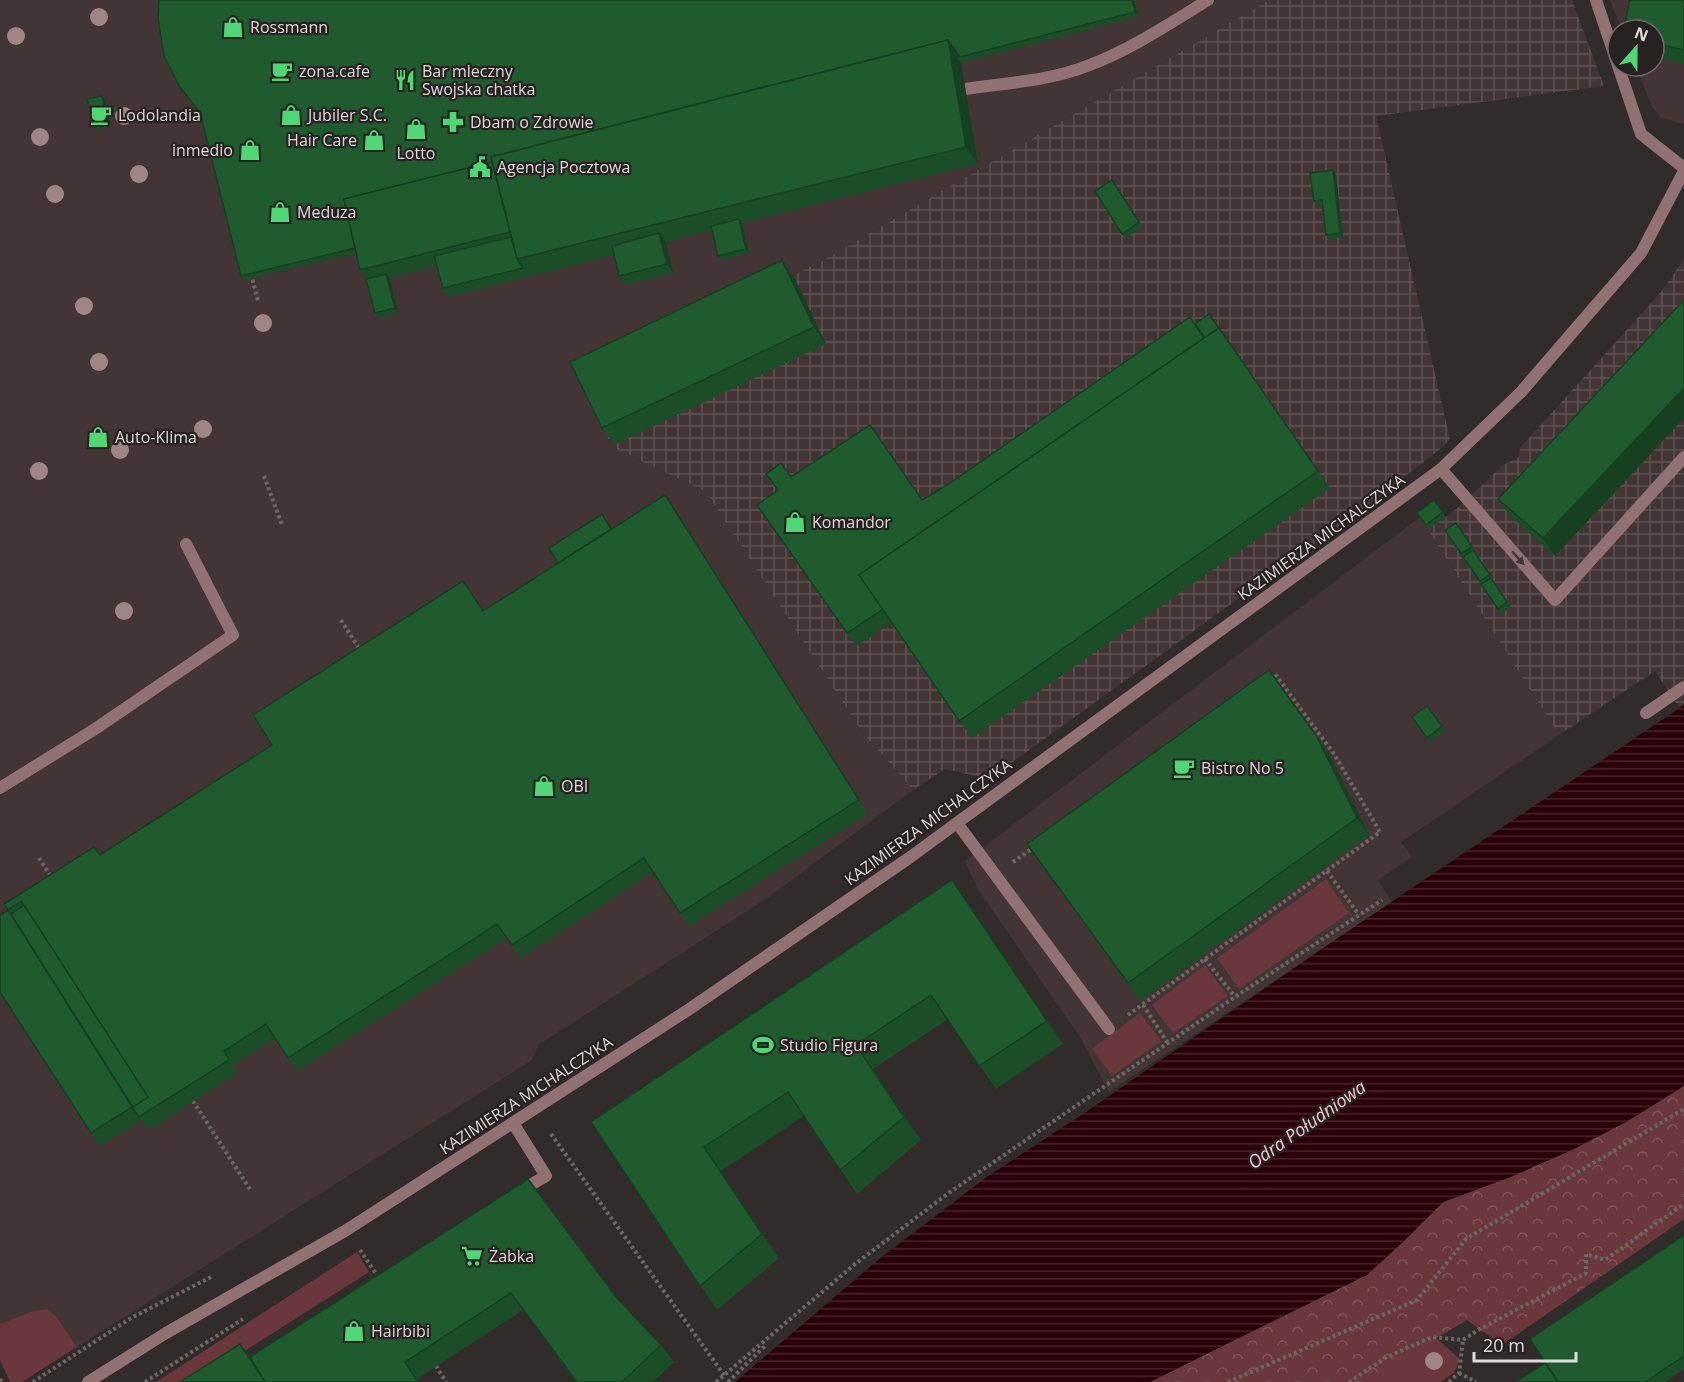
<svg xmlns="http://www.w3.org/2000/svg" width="1684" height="1382" font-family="'Open Sans',sans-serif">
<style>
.built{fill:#433536}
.industrial{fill:url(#industrial-grid)}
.grass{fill:#6a373d}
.forest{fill:url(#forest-crowns)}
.water{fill:url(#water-rules)}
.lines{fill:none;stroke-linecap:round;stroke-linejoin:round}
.path{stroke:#6d6667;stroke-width:4;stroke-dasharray:3 3;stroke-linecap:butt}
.service{stroke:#927174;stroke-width:12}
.minor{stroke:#927174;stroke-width:12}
.tree{fill:#a08586}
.wall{fill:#1b4e28}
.shaded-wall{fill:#164021}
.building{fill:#1f5b2f;stroke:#164021;stroke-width:1.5;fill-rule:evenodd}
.oneway{fill:#423536}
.labels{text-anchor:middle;stroke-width:4.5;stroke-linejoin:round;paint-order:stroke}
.poi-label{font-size:16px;fill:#dfdadb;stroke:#282121;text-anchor:start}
.street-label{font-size:16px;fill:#dfdadb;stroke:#282121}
.water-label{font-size:18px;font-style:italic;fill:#f2c6ca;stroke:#282121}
</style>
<defs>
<pattern id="industrial-grid" width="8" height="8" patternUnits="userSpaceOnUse" patternTransform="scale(1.5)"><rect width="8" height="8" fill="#433536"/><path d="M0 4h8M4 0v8" fill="none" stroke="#5e5252"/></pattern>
<pattern id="forest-crowns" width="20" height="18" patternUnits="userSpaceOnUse" patternTransform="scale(1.5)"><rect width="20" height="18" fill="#6a373d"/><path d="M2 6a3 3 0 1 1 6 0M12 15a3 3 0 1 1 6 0" fill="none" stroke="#7f5358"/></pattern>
<pattern id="water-rules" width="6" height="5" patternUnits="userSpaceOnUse" patternTransform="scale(1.5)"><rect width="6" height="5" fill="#2a0008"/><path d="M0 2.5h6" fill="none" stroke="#48252b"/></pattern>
</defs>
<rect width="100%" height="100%" fill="#322b2b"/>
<g class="built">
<polygon points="0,0 1269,0 822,261 580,378 612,447 706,492 862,732 913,790 766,899 538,1045 532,1060 77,1347 56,1316 30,1312 0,1324"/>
<polygon points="1610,0 1684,0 1684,124 1662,118 1652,107 1636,66 1654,66 1654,30 1622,30"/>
<polygon points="1420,517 1559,735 1401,842 1412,857 1378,880 1392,902 1109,1092 1080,1037 977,888 965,861"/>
</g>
<g class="industrial">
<polygon points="1269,0 1572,0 1604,86 1376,116 1450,439 1439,450 1379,497 989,779 945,769 913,790 862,732 706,492 612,447 580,378 822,261"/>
<polygon points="1684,259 1684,703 1679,707 1655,671 1559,735 1420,517 1446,517 1461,505 1503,465 1519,457 1520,448 1661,292"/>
</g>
<g class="grass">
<polygon points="1326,879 1349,913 1239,989 1217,958"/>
<polygon points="1205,965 1228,996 1173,1033 1152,1005"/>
<polygon points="1140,1013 1161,1041 1112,1076 1092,1049"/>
<polygon points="357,1252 369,1272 196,1382 156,1382"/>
<polygon points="46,1309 56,1316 77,1347 22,1382 10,1382 0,1360 0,1324 30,1312"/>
<polygon points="1435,1337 1460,1359 1454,1373 1440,1382 1362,1382"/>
</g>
<polygon class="forest" points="1684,1086 1684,1219 1502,1345 1467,1320 1362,1382 1150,1382 1321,1297 1403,1242 1443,1202 1508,1178 1572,1150 1626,1122"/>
<polygon class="water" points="1684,705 1684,1086 1626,1122 1572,1150 1508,1178 1443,1202 1403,1242 1367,1275 1150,1382 735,1382 878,1260 988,1176 1086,1112 1329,944"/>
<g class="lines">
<g class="path">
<polyline points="251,274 258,301"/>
<polyline points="264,476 282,525"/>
<polyline points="341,620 360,650"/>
<polyline points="39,858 52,878"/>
<polyline points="1013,862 1034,847"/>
<polyline points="1327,871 1359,915"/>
<polyline points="1205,959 1235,997"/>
<polyline points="1143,1005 1168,1043"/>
<polyline points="1128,1015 1380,832 1334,754 1275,674 1269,679"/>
<polyline points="193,1101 251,1191"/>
<polyline points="551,1134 724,1375"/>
<polyline points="360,1250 379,1278"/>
<polyline points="436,1366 446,1382"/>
<polyline points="1459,1373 1476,1382"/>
<polyline points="0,1379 2,1382"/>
<polyline points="33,1382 131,1318 213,1276"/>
<polyline points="145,1382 243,1319"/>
<polyline points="716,1382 855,1264 950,1192 1235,997 1382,900"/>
<polyline points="728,1382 765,1346"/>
<polyline points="1228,1382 1417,1300 1466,1239 1684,1109"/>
<polyline points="1349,1382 1387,1357 1432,1337 1463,1340 1478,1330 1586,1273 1586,1254 1605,1260 1684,1204"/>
<polyline points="1449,1382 1459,1373 1463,1340"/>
</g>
<g class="service">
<polyline points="1596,0 1641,134 1684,168"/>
<path d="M965,89C1005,83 1049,81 1087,66C1130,50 1169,24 1208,0"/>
<polyline points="1441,469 1555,600 1684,457"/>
<polyline points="1646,713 1684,687"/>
<polyline points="0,788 95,729 233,635 186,544"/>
<polyline points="957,823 1109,1029"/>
<polyline points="513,1123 546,1176 518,1192"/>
</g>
<polyline class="minor" points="88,1382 166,1333 345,1231 688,1010 909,858 1441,469 1521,392 1641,253 1684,171"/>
</g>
<g class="tree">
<circle cx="99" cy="17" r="9"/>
<circle cx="16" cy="36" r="9"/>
<circle cx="124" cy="116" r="9"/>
<circle cx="40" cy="137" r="9"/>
<circle cx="139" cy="174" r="9"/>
<circle cx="55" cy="194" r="9"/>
<circle cx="84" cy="306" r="9"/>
<circle cx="263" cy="323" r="9"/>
<circle cx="99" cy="362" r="9"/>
<circle cx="203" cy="429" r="9"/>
<circle cx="120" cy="450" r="9"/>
<circle cx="39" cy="471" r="9"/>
<circle cx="124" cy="611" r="9"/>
<circle cx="1434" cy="1361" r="9"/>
</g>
<g class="wall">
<polygon points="1134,0 1138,17 961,63 978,164 742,223 749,253 722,260 718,256 712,230 666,242 673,273 626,285 619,276 614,255 449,297 443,288 437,266 389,278 398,313 378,318 375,313 366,279 360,270 356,253 244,280 241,276 201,113 179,86"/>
<polygon points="1684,0 1684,64 1654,57 1654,30"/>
<polygon points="102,96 105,100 112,126 97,130 94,126"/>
<polygon points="1333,170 1336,175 1343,238 1329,239 1326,235 1323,205 1317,206 1314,201"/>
<polygon points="1112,180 1143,227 1125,238 1095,191"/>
<polygon points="794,277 826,344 614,445 602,428"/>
<polygon points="1684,300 1684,418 1555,556 1510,516 1498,499"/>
<polygon points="1209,314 1330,488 972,738 892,623 856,646 757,505 778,490 791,477 922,500 947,485"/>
<polygon points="665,495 868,814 689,926 653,872 521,958 507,938 297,1071 275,1038 233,1065 238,1073 148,1130 142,1120 100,1146 91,1133 8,910 4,904 100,855 272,745 473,594 483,610"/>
<polygon points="1434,500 1446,517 1429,529 1417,513"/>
<polygon points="1456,523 1511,607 1501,614 1445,530"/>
<polygon points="1427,706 1445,731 1430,742 1412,717"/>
<polygon points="1329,754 1369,835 1140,1001 1039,861"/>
<polygon points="969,904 1063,1044 996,1089 948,1019 873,1069 921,1140 857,1194 804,1116 721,1171 779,1258 717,1310 591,1122"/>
<polygon points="528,1179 617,1298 661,1345 674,1362 653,1382 576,1382 523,1310 417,1379 180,1382 240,1344 250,1357"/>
<polygon points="1684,1235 1684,1369 1665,1382 1515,1382 1545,1363"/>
</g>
<g class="shaded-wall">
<polygon points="1132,0 1134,0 1138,17 1135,12"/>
<polygon points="948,40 960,57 957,58 961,63 978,164 966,147"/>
<polygon points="102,96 105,100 112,126 108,122"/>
<polygon points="1333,170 1336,175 1343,238 1340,233"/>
<polygon points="739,219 742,223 749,253 746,249"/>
<polygon points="659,233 666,242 673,273 667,264"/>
<polygon points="782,260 794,277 826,344 814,327"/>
<polygon points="386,274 390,278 398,313 395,308"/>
<polygon points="1684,388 1684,418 1555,556 1543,538"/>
<polygon points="665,495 674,508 868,814 859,800"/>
<polygon points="1317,737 1329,754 1369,835 1357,818"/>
<polygon points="952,880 969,904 1063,1044 1047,1021"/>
<polygon points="856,1045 873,1069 921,1140 904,1117"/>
<polygon points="704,1147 721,1171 779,1258 762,1234"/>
</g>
<g class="building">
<polygon points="159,0 1132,0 1135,12 960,57 948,40 491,157 492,162 344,199 355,248 241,276 200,112 179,86 164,56 158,19"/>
<polygon points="1630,0 1684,0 1684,50 1654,43 1654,30 1623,30"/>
<polygon points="948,40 966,147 517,259 491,157"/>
<polygon points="102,96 108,122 94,126 87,99"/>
<polygon points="492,162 510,232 360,270 344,199"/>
<polygon points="1333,170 1340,233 1326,235 1322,200 1314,201 1310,173"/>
<polygon points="1112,180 1139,222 1122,234 1095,191"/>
<polygon points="739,219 746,249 718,256 711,226"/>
<polygon points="659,233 667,264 619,276 612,246"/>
<polygon points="511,237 517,259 523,268 443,288 434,256"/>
<polygon points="782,260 814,327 602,428 570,362"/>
<polygon points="386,274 395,308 375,313 366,279"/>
<polygon points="1684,300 1684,388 1543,538 1498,499"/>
<polygon points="1209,314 1228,341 1219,328 1205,338 1195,324"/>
<polygon points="1190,317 1204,338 859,575 883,609 847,633 757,505 778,490 766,474 781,463 791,477 870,425 922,500 947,485"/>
<polygon points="1219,328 1318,471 959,721 859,575"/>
<path d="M665,495L859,800L680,913L644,858L512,945L497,924L288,1058L266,1024L224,1051L229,1060L139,1117L132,1107L91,1133L0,992V915L8,910L4,904L94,847L100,855L272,745L253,715L463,581L483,611ZM21,901L148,1097L132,1107L8,910Z"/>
<polygon points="1434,500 1443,512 1426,525 1417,513"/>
<polygon points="602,514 611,529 558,563 549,548"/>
<polygon points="1456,523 1472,547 1461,554 1445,530"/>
<polygon points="1473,550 1490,575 1480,581 1463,557"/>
<polygon points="1491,578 1507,602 1498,609 1481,584"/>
<polygon points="1269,670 1317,737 1357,818 1128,983 1027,844"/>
<polygon points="1427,706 1442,726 1427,738 1412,717"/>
<polygon points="952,880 1047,1021 979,1066 931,995 856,1045 904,1117 840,1170 788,1092 704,1147 762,1234 700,1286 591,1122"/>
<polygon points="24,905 148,1097 133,1107 11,914"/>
<polygon points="528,1179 617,1298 661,1345 622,1382 577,1382 511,1293 405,1362 418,1382 265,1382 250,1357"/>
<polygon points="1684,1235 1684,1356 1645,1382 1558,1382 1530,1339"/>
<polygon points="240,1344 265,1382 180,1382"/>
<polygon points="1545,1363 1558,1382 1515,1382"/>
</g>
<defs><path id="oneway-solid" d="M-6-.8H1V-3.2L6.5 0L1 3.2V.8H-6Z" transform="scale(1.5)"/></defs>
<use class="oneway" href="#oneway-solid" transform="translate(1518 558) rotate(48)"/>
<defs>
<symbol id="shop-bare" viewBox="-9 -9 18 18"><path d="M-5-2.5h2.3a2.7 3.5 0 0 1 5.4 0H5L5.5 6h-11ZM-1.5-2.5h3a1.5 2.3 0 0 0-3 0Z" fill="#50d674" stroke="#282121" stroke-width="2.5" paint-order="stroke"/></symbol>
<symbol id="cafe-bare" viewBox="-9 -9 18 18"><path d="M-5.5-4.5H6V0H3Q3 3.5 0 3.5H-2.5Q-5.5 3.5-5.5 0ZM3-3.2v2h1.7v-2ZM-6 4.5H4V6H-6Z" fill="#50d674" stroke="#282121" stroke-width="2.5" paint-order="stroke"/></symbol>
<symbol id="restaurant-bare" viewBox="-9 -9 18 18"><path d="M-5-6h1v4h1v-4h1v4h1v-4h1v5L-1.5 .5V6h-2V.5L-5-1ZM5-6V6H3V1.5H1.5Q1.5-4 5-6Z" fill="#50d674" stroke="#282121" stroke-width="2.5" paint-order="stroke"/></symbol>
<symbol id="pharmacy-bare" viewBox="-9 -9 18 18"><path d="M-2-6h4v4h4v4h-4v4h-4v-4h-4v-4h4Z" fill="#50d674" stroke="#282121" stroke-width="2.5" paint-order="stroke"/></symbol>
<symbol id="civic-bare" viewBox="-9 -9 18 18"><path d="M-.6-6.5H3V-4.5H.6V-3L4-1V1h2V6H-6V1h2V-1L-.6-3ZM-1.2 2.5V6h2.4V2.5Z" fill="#50d674" stroke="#282121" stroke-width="2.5" paint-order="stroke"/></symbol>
<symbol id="stadium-bare" viewBox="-9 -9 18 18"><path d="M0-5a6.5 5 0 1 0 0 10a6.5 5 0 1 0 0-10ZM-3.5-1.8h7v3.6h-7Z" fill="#50d674" stroke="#282121" stroke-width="2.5" paint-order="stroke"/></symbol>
<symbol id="supermarket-bare" viewBox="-9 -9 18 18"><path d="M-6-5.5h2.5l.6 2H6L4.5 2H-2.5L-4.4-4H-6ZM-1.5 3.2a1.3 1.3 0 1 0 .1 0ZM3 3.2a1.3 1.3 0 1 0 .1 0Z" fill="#50d674" stroke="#282121" stroke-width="2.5" paint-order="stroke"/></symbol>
</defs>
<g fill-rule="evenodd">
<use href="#shop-bare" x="218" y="12" width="30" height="30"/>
<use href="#cafe-bare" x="267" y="56" width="30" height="30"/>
<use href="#restaurant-bare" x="390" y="65" width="30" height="30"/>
<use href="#cafe-bare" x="86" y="100" width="30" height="30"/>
<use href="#shop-bare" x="276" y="100" width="30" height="30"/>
<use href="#pharmacy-bare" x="438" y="107" width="30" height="30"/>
<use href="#shop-bare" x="401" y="114" width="30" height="30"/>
<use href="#shop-bare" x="359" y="125" width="30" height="30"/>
<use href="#shop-bare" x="235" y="135" width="30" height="30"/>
<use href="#civic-bare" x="465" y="152" width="30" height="30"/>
<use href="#shop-bare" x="265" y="197" width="30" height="30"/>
<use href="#shop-bare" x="83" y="422" width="30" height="30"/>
<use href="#shop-bare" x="780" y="507" width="30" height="30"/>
<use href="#cafe-bare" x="1169" y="753" width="30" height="30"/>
<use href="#shop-bare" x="529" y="771" width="30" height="30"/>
<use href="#stadium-bare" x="748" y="1030" width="30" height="30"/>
<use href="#supermarket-bare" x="457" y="1241" width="30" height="30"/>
<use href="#shop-bare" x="339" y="1316" width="30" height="30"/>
</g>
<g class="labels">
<g class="poi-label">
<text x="250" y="33">Rossmann</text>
<text x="299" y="77">zona.cafe</text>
<text x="422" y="77">Bar mleczny<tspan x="422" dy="18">Swojska chatka</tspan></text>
<text x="118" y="121">Lodolandia</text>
<text x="308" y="121">Jubiler S.C.</text>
<text x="470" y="128">Dbam o Zdrowie</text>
<text x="357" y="146" text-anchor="end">Hair Care</text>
<text x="233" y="156" text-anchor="end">inmedio</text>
<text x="416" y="159" text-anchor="middle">Lotto</text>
<text x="497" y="173">Agencja Pocztowa</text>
<text x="297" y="218">Meduza</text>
<text x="115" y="443">Auto-Klima</text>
<text x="812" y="528">Komandor</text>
<text x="1201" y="774">Bistro No 5</text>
<text x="561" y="792">OBI</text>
<text x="780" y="1051">Studio Figura</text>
<text x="489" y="1262">Żabka</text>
<text x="371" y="1337">Hairbibi</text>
</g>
<g class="street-label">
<text transform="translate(1321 537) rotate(-36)" y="6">KAZIMIERZA MICHALCZYKA</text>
<text transform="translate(928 822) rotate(-36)" y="6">KAZIMIERZA MICHALCZYKA</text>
<text transform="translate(526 1095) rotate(-33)" y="6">KAZIMIERZA MICHALCZYKA</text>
</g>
<g class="water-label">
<text transform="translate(1307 1125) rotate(-35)" y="6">Odra Południowa</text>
</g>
</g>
<g transform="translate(1636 48) rotate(21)"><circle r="28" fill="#282121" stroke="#716b6b" stroke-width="1.5"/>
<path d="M0-4.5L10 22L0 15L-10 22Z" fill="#50d674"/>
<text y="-9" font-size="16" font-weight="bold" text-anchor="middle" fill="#dfdadb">N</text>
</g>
<path d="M1474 1352v9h102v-9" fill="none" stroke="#dfdadb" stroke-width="3"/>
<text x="1483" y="1352" font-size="18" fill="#dfdadb" stroke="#282121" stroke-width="4.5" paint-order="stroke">20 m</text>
</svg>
